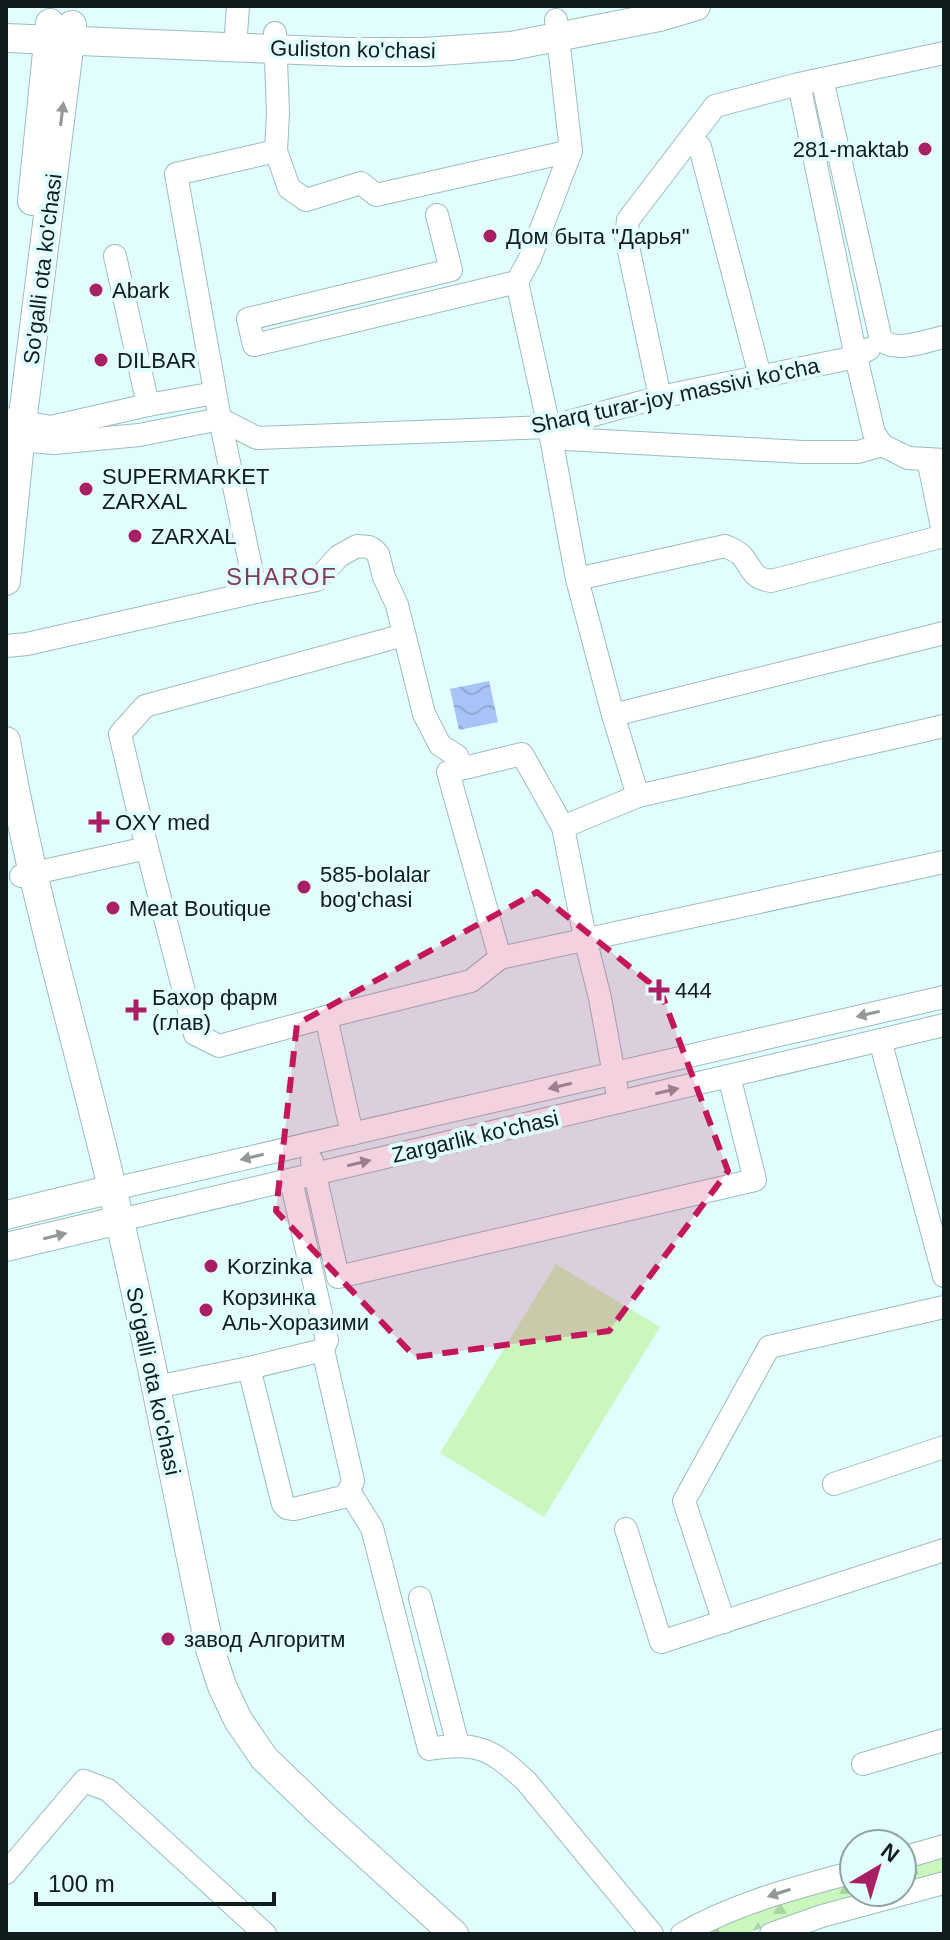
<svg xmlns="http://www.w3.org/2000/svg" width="950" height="1940" font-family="Helvetica,sans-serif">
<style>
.grass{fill:#caf7bd}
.forest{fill:url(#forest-firs)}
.water{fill:url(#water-waves)}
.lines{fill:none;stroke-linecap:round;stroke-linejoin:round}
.minor-casing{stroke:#9cbcbe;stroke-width:24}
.major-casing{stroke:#9cbcbe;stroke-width:30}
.minor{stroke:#fff;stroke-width:22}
.major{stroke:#fff;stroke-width:28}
.oneway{fill:#939999}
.marked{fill:#c2185b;fill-opacity:0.2;stroke:#c2185b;stroke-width:6;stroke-dasharray:16 10;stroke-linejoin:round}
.poi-dot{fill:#a91f63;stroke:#e2fdfe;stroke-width:3}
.labels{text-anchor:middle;stroke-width:8;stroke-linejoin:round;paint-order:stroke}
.street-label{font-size:22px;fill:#101c1d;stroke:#e2fdfe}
.poi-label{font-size:22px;fill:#101c1d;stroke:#e2fdfe;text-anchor:start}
.neighbourhood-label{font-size:24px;letter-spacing:2px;fill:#813c58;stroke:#e2fdfe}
</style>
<defs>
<pattern id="forest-firs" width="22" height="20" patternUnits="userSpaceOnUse" patternTransform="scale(2)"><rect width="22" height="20" fill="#caf7bd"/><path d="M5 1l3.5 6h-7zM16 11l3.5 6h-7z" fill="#acd3a2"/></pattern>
<pattern id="water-waves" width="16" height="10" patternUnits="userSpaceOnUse" patternTransform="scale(2)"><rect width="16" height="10" fill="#a8c3f7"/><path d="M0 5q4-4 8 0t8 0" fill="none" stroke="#90a7d3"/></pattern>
</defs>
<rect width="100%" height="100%" fill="#e2fdfe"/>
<polygon class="grass" points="556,1264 660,1327 544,1517 440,1453"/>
<g class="forest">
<polygon points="944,1857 944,1875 902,1887 902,1868"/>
<polygon points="854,1882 854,1892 882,1892 789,1918 745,1934 700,1934 746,1914"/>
</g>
<polygon class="water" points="489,681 498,722 459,730 450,689"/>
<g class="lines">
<defs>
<g id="minor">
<polyline points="275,33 278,113 276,151 289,188 306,200 361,183 376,195 571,151"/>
<polyline points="235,48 238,6"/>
<path d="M822,79L881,340C897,353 925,341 944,337"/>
<polyline points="799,84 856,357 869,349"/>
<polyline points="691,138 700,147 760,376"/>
<polyline points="276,151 176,174 220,419 256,592 317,580 339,556 357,546 369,547 374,550 378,554 384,577 397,605 424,714 440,745 457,756 463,768"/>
<polyline points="437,215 451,270 248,319 254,345 517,282 549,427 577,579 613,715 638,796 563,827 585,938 600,998 619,1102"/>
<polyline points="115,256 148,405"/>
<polyline points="517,282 530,258 571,151 556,20"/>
<polyline points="660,397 626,237 628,220 715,106 799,84 944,53"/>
<polyline points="6,419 51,427 148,405 215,393"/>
<polyline points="549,427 561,438 566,439 803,452 858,452 882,445"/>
<polyline points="6,439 54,443 139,435 220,419 257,438 549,427 660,397 856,357 874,433 882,445 908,458 944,460"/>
<polyline points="928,459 944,537"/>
<path d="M577,579L725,546C731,549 738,551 742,556C753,569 751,578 771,581L944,536"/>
<polyline points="404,635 145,706 120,734 147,848 195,1034 219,1046 326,1017 471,981 500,958 448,772 522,754 563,827"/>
<polyline points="6,646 27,644 256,592"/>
<polyline points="613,715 944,633"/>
<polyline points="638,796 944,726"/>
<polyline points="21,876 147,848"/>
<polyline points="500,958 944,862"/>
<polyline points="326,1017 352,1134"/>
<polyline points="880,1040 944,1276"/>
<polyline points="312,1161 338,1277 755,1180 729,1076"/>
<polyline points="113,1189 944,997"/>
<polyline points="120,1220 944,1025"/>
<polyline points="249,1368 283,1504 287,1508 294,1509 343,1497 349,1491 353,1481 323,1350 327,1340 291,1180"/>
<polyline points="156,1387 249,1368 323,1350"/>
<polyline points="834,1484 944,1447"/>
<path d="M349,1491L372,1528L429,1749C478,1741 491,1749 526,1781L652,1934"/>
<polyline points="626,1529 661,1642 944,1550"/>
<polyline points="420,1598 458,1745"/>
<polyline points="724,1622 684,1501 769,1347 944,1307"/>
<polyline points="863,1764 944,1740"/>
<polyline points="902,1858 944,1846"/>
<polyline points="6,1873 84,1781 108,1790 265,1934"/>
<path d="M682,1934C735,1903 795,1888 854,1872"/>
<polyline points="771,1934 822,1916 944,1883"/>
</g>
<g id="major">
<polyline points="6,38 346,52 424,52 511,46 659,17 696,6"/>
<polyline points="32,201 50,23"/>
<polyline points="6,581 22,423 72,25"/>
<path d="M6,741C32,892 77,1039 112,1188C149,1341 177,1496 210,1649L222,1686L238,1720L264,1758L324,1816L454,1934"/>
<polyline points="6,1215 113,1189"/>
<polyline points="6,1247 120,1220"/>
</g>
</defs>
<use href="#minor" class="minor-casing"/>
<use href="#major" class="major-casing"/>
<use href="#minor" class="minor"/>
<use href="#major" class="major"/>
</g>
<defs><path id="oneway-solid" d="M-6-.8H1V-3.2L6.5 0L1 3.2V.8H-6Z" transform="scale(2)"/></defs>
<g class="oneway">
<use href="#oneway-solid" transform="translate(62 114) rotate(-83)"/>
<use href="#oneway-solid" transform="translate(868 1014) rotate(167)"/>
<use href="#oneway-solid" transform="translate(560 1086) rotate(167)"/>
<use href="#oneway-solid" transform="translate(667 1091) rotate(-13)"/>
<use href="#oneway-solid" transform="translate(252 1157) rotate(167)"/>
<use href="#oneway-solid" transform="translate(359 1163) rotate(-13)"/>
<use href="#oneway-solid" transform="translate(55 1236) rotate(-13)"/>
<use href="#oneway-solid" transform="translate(779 1893) rotate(162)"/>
</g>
<path class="marked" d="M537,892L661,992L728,1171L609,1331L415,1357L276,1211L297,1024Z"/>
<g class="poi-dot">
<circle cx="925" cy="149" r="8"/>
<circle cx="490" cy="236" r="8"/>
<circle cx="96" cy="290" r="8"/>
<circle cx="101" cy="360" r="8"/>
<circle cx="86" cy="489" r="8"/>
<circle cx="135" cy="536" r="8"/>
<path d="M95 810h8v8h8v8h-8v8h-8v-8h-8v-8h8z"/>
<circle cx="304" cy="887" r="8"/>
<circle cx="113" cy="908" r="8"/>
<path d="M655 978h8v8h8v8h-8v8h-8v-8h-8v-8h8z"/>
<path d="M132 998h8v8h8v8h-8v8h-8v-8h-8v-8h8z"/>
<circle cx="211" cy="1266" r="8"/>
<circle cx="206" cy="1310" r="8"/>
<circle cx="168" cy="1639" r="8"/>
</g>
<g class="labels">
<g class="street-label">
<text transform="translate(353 49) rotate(1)" y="8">Guliston ko'chasi</text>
<text transform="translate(42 269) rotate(-83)" y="8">So'galli ota ko'chasi</text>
<text transform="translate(675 395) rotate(-12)" y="8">Sharq turar-joy massivi ko'cha</text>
<text transform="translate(475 1136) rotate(-13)" y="8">Zargarlik ko'chasi</text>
<text transform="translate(154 1381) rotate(78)" y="8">So'galli ota ko'chasi</text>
</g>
<g class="poi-label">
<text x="909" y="157" text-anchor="end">281-maktab</text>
<text x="506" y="244">Дом быта "Дарья"</text>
<text x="112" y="298">Abark</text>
<text x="117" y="368">DILBAR</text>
<text x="102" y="484">SUPERMARKET<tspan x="102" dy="25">ZARXAL</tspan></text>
<text x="151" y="544">ZARXAL</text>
<text x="115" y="830">OXY med</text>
<text x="320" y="882">585-bolalar<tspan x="320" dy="25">bog'chasi</tspan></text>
<text x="129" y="916">Meat Boutique</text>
<text x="675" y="998">444</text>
<text x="152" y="1005">Бахор фарм<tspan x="152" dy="25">(глав)</tspan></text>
<text x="227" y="1274">Korzinka</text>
<text x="222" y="1305">Корзинка<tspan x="222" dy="25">Аль-Хоразими</tspan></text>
<text x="184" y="1647">завод Алгоритм</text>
</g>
<g class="neighbourhood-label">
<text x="282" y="585">SHAROF</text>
</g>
</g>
<rect width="950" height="1940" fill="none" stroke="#101c1d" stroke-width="16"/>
<g transform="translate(878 1868) rotate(38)"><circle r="38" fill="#e2fdfe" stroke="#8ea3a4" stroke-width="2"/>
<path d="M0-6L14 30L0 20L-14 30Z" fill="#a91f63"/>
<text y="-12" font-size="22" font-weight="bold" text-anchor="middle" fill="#101c1d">N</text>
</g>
<path d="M36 1892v12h238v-12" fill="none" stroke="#101c1d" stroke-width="4"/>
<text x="48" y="1892" font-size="24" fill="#101c1d" stroke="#e2fdfe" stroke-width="6" paint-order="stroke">100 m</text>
</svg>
